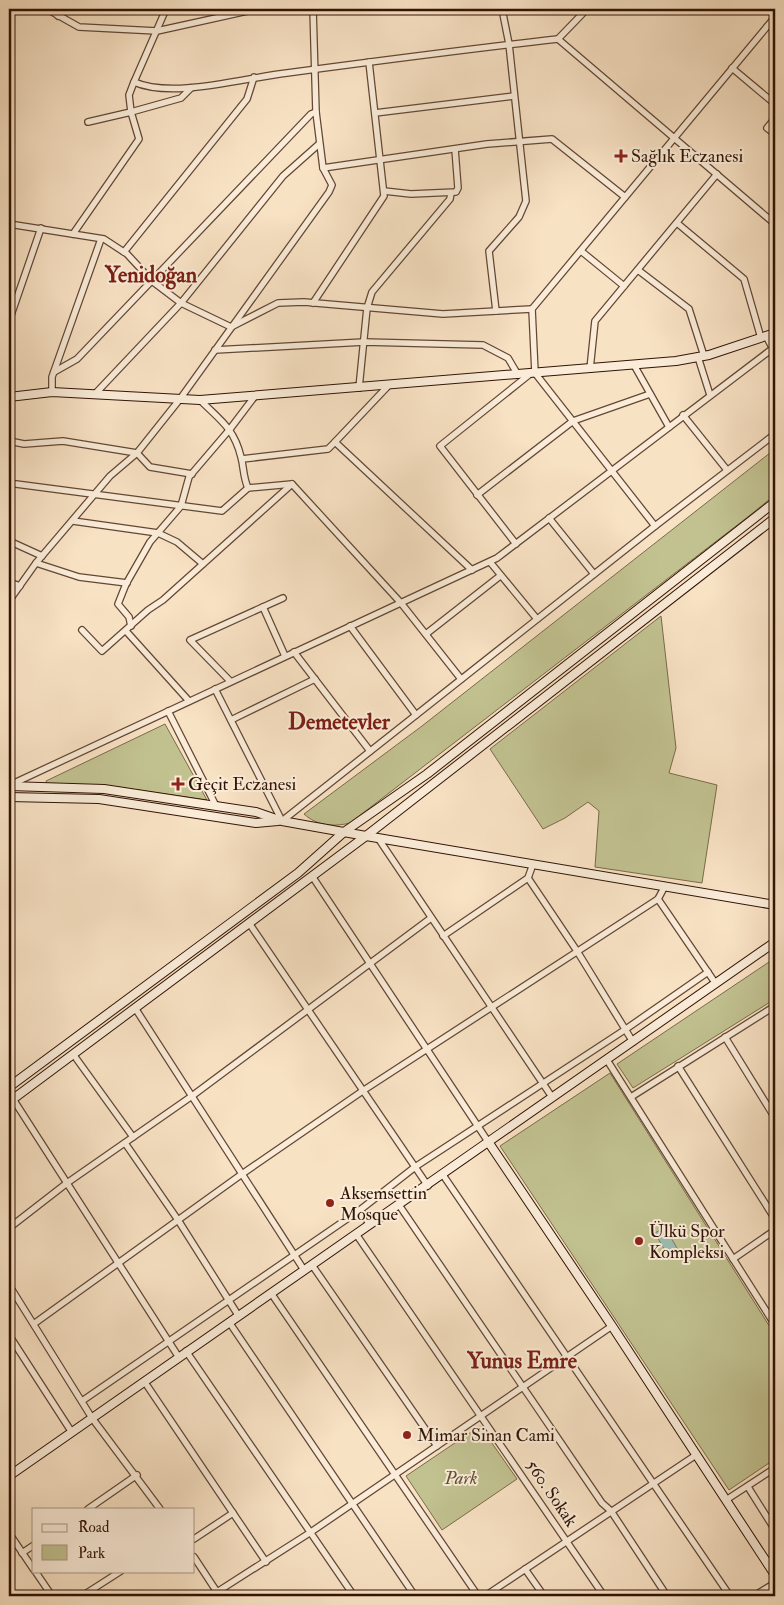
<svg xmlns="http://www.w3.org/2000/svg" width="784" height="1605" font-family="'IM FELL Double Pica',serif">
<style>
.green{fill:#c2c291;stroke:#7a6a4a}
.water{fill:#9dbeb4;stroke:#727a6e}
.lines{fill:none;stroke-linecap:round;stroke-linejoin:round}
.street-casing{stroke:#634734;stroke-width:8}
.secondary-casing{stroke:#311304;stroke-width:10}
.street{stroke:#faecd9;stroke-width:5.5}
.secondary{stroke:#faecd9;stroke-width:8}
.poi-dot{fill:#8f2418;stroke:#faecd9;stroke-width:2}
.labels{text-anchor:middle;stroke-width:4;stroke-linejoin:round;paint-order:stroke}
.poi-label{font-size:18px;fill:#311304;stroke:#faecd9;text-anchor:start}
.park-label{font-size:18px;font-style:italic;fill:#645035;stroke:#faecd9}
.street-label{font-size:18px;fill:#311304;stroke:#faecd9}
.district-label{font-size:22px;font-weight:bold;fill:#7a1f14;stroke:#faecd9}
</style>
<rect width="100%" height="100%" fill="#f8e2c4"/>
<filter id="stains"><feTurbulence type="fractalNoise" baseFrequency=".004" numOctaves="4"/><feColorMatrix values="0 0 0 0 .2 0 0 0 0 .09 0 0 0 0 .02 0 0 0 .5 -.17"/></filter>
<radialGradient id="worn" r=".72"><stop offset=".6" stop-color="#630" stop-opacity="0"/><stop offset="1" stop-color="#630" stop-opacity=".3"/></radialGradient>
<g class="green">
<path d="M775,449V495L749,516L350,823C334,827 317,826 304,814L422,726Z"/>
<polygon points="661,616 676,748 669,773 717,785 702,883 595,867 599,811 588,802 565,818 543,829 490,749"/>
<polygon points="165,724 207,800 110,786 47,785 46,781"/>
<polygon points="775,958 775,999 633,1088 617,1064"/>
<polygon points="610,1073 775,1335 775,1459 729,1490 500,1146"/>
<polygon points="480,1426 517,1479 442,1530 406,1476"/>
</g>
<polygon class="water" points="665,1227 678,1250 668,1256 655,1233"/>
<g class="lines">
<defs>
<g id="street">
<polyline points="47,9 79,27 157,31 257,9"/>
<path d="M166,9L134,82C173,99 243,78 287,73C377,61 468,49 558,39"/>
<polyline points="587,9 558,39 775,224"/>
<polyline points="58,16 64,9"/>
<polyline points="732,68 775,104"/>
<polyline points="375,113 514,96"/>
<polyline points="775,118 767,128 775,134"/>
<polyline points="88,122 131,112 129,95 134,82"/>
<polyline points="323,168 487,144 552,139 625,197"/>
<polyline points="384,191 411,194 456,192 458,188 455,149"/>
<polyline points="677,223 744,279 761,338"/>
<polyline points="9,224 104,239 127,254 152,281 181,303 231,327 278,303 304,302 443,314 532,309"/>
<polyline points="73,234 139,139 131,112 181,98 191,88"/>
<polyline points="581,251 624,286"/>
<polyline points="124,252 247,99 254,77"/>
<polyline points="638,270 689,309 704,356"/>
<polyline points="313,303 384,196 369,62"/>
<polyline points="496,311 489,251 519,217 526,201 509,44 502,9"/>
<polyline points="9,321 41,228"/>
<polyline points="766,336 775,353"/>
<polyline points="215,350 364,342 483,345 508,358 518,375"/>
<polyline points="698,357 710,395"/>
<polyline points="634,365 669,427"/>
<polyline points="590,369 595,321 717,174"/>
<polyline points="54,372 77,359 311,114 316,112"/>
<polyline points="388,386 335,442 472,570"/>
<polyline points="359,388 367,308 372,292 450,199 451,193"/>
<polyline points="52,392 52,377 101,239"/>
<polyline points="95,394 181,303 283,176 319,144"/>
<path d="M200,400C220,420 234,428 241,457C244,468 243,477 248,488L292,484L401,603L461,679"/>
<polyline points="9,404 12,397"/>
<polyline points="683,415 727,470"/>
<polyline points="9,441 24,444 63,441 137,453 150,467 192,474"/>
<polyline points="242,459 328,449 335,442"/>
<polyline points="16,484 222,511 248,488"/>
<polyline points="477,495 573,421 650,394"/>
<polyline points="549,518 594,574"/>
<polyline points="73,521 158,533 177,542 203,564"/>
<polyline points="655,526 535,373 532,309 775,17"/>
<polyline points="9,541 42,556"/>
<polyline points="516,544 440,446 530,374"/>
<polyline points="490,562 537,619"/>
<polyline points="36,563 79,577 127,583"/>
<polyline points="9,582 20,586"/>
<polyline points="9,601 36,563 110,476 137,453 180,399 329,192 332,185 323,168 316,112 313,9"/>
<polyline points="263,607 285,656"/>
<polyline points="131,626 129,617 118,604 126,584 150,542 181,506 189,477 230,429 255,396"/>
<polyline points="350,626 416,715"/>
<polyline points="82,630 102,651 148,610 163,600 292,484"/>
<polyline points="126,631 189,701"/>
<polyline points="426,634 500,576"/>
<polyline points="294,652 370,751"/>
<polyline points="230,681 190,640 283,598"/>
<polyline points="215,689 282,821 655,526 775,434"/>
<polyline points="168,711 216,806"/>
<polyline points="231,720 315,679"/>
<polyline points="10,785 497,558 772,349"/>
<polyline points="378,838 552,1097"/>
<polyline points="312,876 489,1143"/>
<polyline points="528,878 577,951 633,1042"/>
<polyline points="658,899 716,984"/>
<polyline points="249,923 428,1186"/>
<polyline points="443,936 528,878 533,864"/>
<polyline points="135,1008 304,1270"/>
<polyline points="725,1037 775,1118"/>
<polyline points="73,1054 133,1137"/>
<polyline points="607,1060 775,1325"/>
<polyline points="678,1066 775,1219"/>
<polyline points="631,1097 775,1006"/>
<polyline points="13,1099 178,1356"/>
<polyline points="125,1143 178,1220 238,1315"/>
<polyline points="443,1175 730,1596"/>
<polyline points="399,1205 602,1503 611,1511 667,1596"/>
<polyline points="360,1210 370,1225"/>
<polyline points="9,1228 67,1183 192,1096 431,918"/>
<polyline points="356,1234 604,1596"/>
<polyline points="733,1259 775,1230"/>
<polyline points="312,1265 437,1446"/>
<polyline points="9,1285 92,1418 160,1509"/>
<polyline points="271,1293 478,1596"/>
<polyline points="229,1322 415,1596"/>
<polyline points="35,1323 242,1174 364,1090 658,899 665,886"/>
<polyline points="9,1335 71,1431"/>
<polyline points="186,1351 354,1596"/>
<polyline points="144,1381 266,1562"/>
<polyline points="82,1401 360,1210 415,1167 626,1029 708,972"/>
<polyline points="748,1487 775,1530"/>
<polyline points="726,1500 775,1468"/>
<polyline points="88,1509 137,1475"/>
<polyline points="9,1533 34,1570"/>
<polyline points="194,1539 233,1513"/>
<polyline points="22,1553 34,1545"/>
<polyline points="194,1557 217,1592 311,1532 612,1326"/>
<polyline points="525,1569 544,1596"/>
<polyline points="35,1571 52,1596"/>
<polyline points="82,1596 121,1571"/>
<polyline points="210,1596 217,1592 221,1596"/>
<polyline points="485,1596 696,1455"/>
<polyline points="754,1596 775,1583"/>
</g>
<g id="secondary">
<polyline points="9,397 52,392 200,400 676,361 709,355 775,333"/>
<polyline points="9,786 104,789 256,812 282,821 366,836 775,905"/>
<polyline points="9,797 99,799 256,823 278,821"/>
<polyline points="9,1087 298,873 344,832 427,774 775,502"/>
<polyline points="9,1102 366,836 775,518"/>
<polyline points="489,1143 612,1326 775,1575"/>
<polyline points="9,1476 775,942"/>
</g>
</defs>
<use href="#street" class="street-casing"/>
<use href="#secondary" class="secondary-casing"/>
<use href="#street" class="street"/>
<use href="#secondary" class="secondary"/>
</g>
<g class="poi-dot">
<path d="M618.5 148.5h5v5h5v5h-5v5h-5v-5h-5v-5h5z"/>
<path d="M175.5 776.5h5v5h5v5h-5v5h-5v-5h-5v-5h5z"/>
<circle cx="330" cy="1203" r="5"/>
<circle cx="639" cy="1241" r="5"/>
<circle cx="407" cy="1435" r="5"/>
</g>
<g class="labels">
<g class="poi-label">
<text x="631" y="162">Sağlık Eczanesi</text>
<text x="188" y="790">Geçit Eczanesi</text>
<text x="340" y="1199">Aksemsettin<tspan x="340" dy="21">Mosque</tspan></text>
<text x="649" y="1237">Ülkü Spor<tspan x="649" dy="21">Kompleksi</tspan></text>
<text x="417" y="1441">Mimar Sinan Cami</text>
</g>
<g class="park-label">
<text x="461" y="1484">Park</text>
</g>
<g class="street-label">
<text transform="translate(552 1493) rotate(56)" y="6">560. Sokak</text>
</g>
<g class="district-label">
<text x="151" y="282">Yenidoğan</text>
<text x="339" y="729">Demetevler</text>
<text x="522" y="1368">Yunus Emre</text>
</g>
</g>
<rect width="784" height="1605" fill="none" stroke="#f8e2c4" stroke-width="30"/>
<rect x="10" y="10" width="764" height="1585" fill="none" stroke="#311304" stroke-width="2.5"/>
<rect x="15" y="15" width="754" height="1575" fill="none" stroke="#311304"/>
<rect x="32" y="1508" width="162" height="65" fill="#faecd9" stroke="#aa9584"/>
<rect x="42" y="1524" width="25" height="8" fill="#faecd9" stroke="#aa9584"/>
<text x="78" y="1532" font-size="15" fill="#311304">Road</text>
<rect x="42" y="1545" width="25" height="15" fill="#c2c291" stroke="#aa9584"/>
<text x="78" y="1558" font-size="15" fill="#311304">Park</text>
<rect width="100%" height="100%" filter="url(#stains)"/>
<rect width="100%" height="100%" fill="url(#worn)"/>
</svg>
